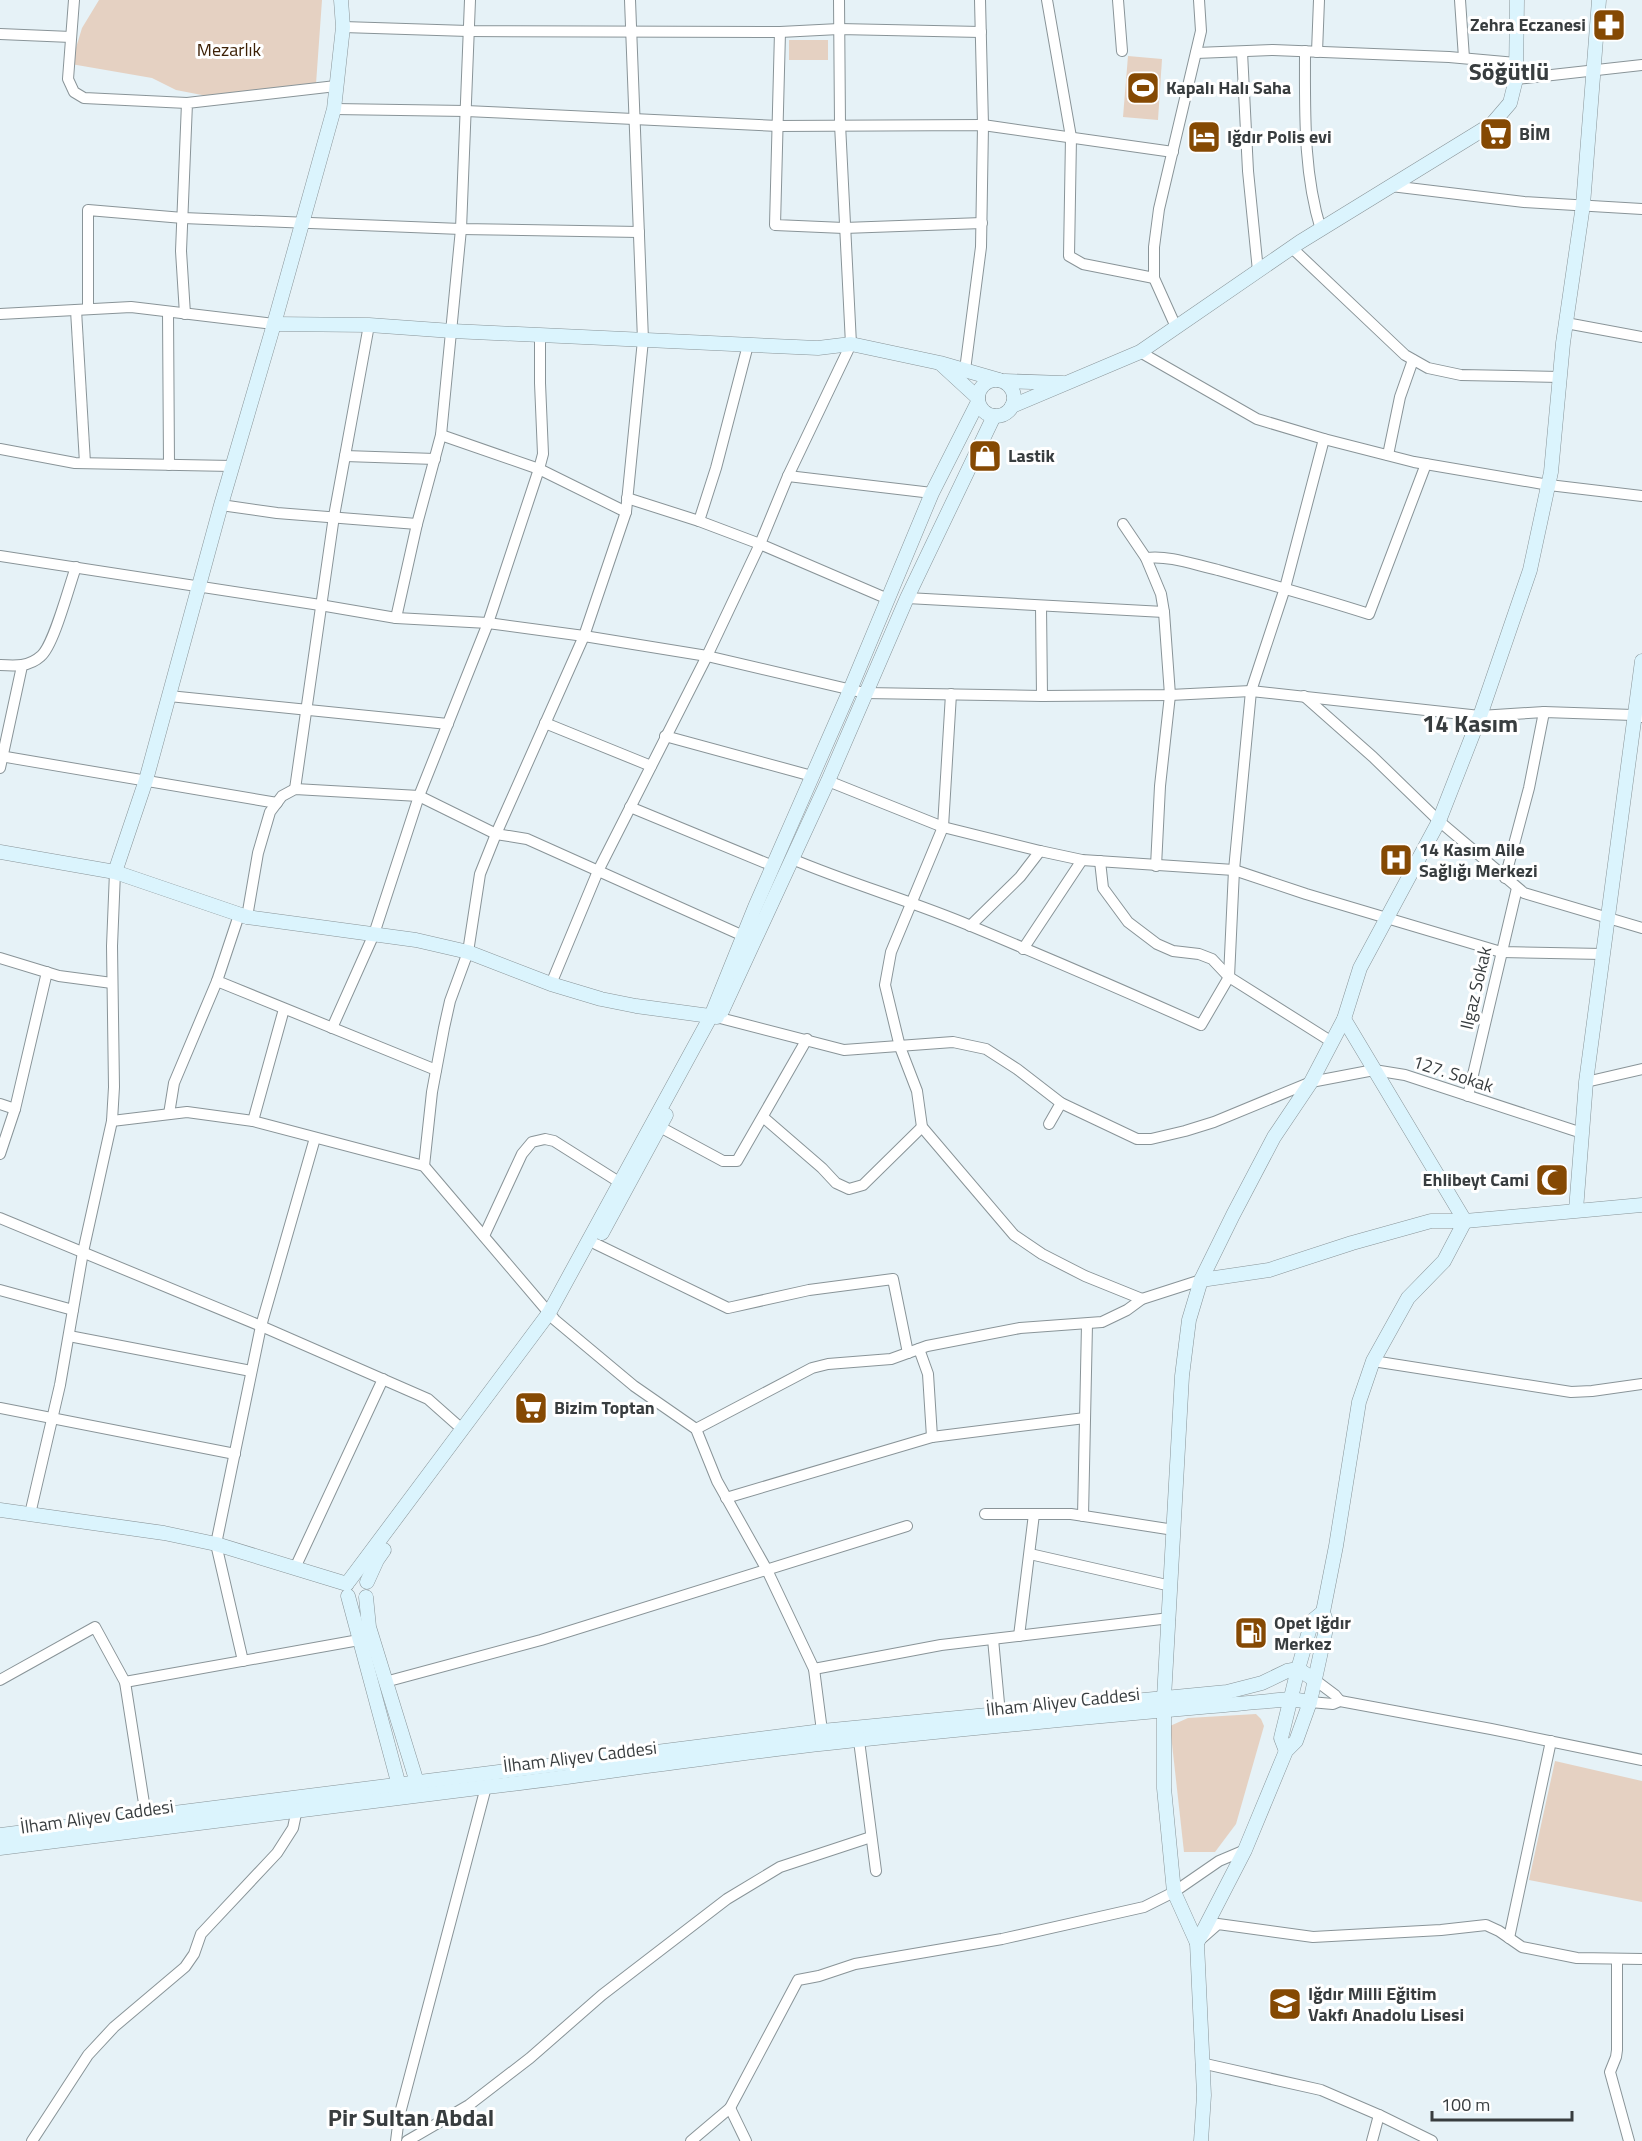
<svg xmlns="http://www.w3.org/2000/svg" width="1642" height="2141" font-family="'Titillium Web',sans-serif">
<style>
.green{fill:#e5d1c2}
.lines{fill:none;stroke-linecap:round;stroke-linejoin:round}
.street-casing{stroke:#899498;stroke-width:12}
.secondary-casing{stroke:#899498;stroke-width:15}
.street{stroke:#fff;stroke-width:10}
.secondary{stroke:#dbf4fd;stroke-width:14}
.labels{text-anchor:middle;stroke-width:6;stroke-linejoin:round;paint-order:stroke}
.poi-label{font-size:18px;font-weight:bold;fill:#383d3f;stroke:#fff;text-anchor:start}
.park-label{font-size:18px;fill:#3d2106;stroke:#fff}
.street-label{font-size:18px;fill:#383d3f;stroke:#fff}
.district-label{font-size:24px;font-weight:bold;fill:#383d3f;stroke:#fff}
</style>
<rect width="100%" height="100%" fill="#e6f2f7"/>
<g class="green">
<polygon points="99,0 322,0 316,84 233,101 176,90 152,78 71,64 82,28"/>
<rect x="789" y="40" width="39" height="20"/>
<polygon points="1128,56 1162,59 1158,120 1123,117"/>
<polygon points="1256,1714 1261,1719 1264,1726 1236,1824 1215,1852 1184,1852 1170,1726 1188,1718"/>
<polygon points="1555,1761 1642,1781 1642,1902 1529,1880"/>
</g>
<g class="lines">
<defs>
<g id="street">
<polyline points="74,0 68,79 74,92 84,98 187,103"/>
<polyline points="1047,0 1071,137 1069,256 1083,264 1154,278"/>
<polyline points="1118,0 1122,51"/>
<polyline points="1460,0 1464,58"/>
<polyline points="343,27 468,31 780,32 839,29 981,32"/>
<polyline points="780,32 775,225 844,228 982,223"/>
<polyline points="0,34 71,37"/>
<path d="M1305,51C1305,111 1303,172 1321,230"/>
<polyline points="1242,52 1248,171 1258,271"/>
<polyline points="1317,52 1319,0"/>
<polyline points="1196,53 1273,50 1449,57 1516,63"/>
<polyline points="1516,79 1642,65"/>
<polyline points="334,109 466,111 778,126 983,125 1173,152"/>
<polyline points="1391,186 1524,202 1642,209"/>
<polyline points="1292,248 1405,355 1428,368 1461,375 1560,377"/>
<polyline points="88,309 88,210 183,218 461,229 639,232"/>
<polyline points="76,310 85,463"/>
<polyline points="168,312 169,465"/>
<polyline points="0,314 131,307 274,324"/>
<polyline points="185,314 181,251 187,103 336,86"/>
<polyline points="1566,323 1642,337"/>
<polyline points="1176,327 1154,278 1154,247 1159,209 1201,31 1199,0"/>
<polyline points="1140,352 1257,419 1324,439 1414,462 1549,485 1642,496"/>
<polyline points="965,370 981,247 983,125 980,0"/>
<polyline points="441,435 539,469 626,512"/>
<polyline points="0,449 75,463 232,466"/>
<polyline points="1388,455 1400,397 1413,360"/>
<polyline points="345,456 435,459"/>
<polyline points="788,476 932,493"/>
<polyline points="627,498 699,521 760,544 888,599"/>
<polyline points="221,505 277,513 417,524"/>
<polyline points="699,521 716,468 748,345"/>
<polyline points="1123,524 1146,558 1161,594 1164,612 1170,695 1160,786 1156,866"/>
<polyline points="0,556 320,605 396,618 488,623 584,636 707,656 865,693 1042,696 1170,695 1251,691 1480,716 1544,712 1633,715 1642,717"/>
<path d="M1146,558C1170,555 1195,565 1218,570C1269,584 1319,598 1369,614L1426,464"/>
<polyline points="907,598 1164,612"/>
<polyline points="1041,606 1042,696"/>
<polyline points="396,618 417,524 441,435 461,229 470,0"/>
<path d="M0,665C15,666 29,667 41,656C54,645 69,586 76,567"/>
<polyline points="951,694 943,827 891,952 885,985 900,1047 917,1091 922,1127 1014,1235 1042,1254 1085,1276 1142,1299"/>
<polyline points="169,696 448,724"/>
<polyline points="1304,696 1373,757 1439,821 1524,893 1642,928"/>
<polyline points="545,723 651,766"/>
<polyline points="665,736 812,776"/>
<polyline points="0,756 277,803"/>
<polyline points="0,768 22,666"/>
<polyline points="828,781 943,827 1040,851 1082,860 1234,870 1306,894 1501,952 1603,954"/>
<polyline points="295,789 334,516 369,325"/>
<polyline points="630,807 773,866"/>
<path d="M792,859C851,884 912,901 971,926C1048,958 1125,991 1201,1025L1229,977L1234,870L1251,691L1285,588L1324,439"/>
<polyline points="1100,861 1103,888 1128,922 1157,944 1173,951 1199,954 1212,959 1229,977 1332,1042"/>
<polyline points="1505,878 1529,788 1544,712"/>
<polyline points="239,915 217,981 436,1070"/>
<polyline points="247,917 258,853 270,812 282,796 295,789 419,796 496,834 527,839 748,938"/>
<polyline points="970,926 1020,877 1040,851"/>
<polyline points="1023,949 1082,860"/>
<polyline points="0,958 59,976 112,983"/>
<polyline points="551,984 598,871 707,656 760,544 788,476 851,344 840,124 839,0"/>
<polyline points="720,1018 844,1050 953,1042 986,1049 1017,1069 1061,1103 1137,1139 1151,1139 1185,1131 1214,1122 1311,1082 1374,1070 1405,1075 1582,1133"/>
<polyline points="332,1028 374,934 419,796 488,623 539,469 543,454 540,383 540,335"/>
<polyline points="1586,1082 1642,1069"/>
<polyline points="1468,1096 1517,888"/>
<polyline points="0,1104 15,1109"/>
<polyline points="169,1114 174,1083 217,981"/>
<polyline points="763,1117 822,1168 836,1183 849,1189 863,1185 922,1127"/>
<polyline points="112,1121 187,1112 253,1121 424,1166 555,1320 634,1386 696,1429 717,1481 767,1570 814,1669 822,1731 825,1738"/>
<polyline points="253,1121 284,1009"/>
<polyline points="1049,1124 1061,1103"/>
<polyline points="660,1127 723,1161 737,1161 807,1039"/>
<polyline points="0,1154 15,1109 47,972"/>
<polyline points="424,1166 432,1092 444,1028 450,1001 468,952 480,874 496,834 584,636 626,512 643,340 630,0"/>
<polyline points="0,1218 261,1326 428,1399 463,1430"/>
<polyline points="484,1236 522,1154 532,1142 545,1139 554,1141 619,1182"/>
<polyline points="596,1244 728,1308 809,1290 893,1279 908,1353"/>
<polyline points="0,1290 73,1310"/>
<polyline points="69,1336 251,1371"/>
<polyline points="919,1349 928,1374 932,1437"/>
<polyline points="1373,1361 1571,1392 1592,1391 1642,1384"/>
<polyline points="0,1408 235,1454"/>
<polyline points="696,1429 812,1368 828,1364 891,1359 927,1346 1020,1328 1102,1322 1127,1310 1142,1299 1201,1280"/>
<polyline points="726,1498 932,1437 1085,1418"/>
<polyline points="30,1514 60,1385 83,1252 112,1121 114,1087 112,946 115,872"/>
<polyline points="985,1514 1071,1514 1174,1530"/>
<polyline points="1083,1516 1087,1324"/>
<polyline points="1030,1554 1171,1586"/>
<polyline points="295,1568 383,1379"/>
<polyline points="1019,1636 1034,1514"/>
<polyline points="993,1639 1000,1714"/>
<polyline points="243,1661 216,1544 261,1326 315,1138"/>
<polyline points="814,1669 941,1645 1170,1618"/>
<polyline points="0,1680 95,1627 125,1682 146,1816"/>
<polyline points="1315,1680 1335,1695 1340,1701"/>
<polyline points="125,1682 359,1640"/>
<polyline points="385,1682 541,1640 907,1526"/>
<polyline points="1310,1702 1333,1704 1340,1701 1491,1729 1642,1760"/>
<polyline points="858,1733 876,1871"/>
<polyline points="1509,1938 1551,1741"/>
<polyline points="1201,1939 1218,1924 1313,1937 1441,1930 1486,1925 1499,1931 1522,1947 1577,1958 1642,1959"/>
<polyline points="1617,1959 1617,2050 1616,2057 1610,2072 1629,2141"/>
<polyline points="1201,2063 1321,2090 1379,2115 1432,2141"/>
<polyline points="730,2108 746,2141"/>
<polyline points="32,2141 88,2055 114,2027 185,1967 194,1954 201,1934 277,1853 293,1828 297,1809"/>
<polyline points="396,2141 399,2117 486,1787"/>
<polyline points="407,2141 469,2105 530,2058 602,1995 727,1899 780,1867 871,1837"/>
<polyline points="691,2141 730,2108 798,1980 819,1976 855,1964 1002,1939 1144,1907 1174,1892 1219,1861 1245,1850"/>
<polyline points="1372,2141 1379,2115"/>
</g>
<g id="secondary">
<polyline points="274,324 369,325 452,331 818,348 851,344 940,363 999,380"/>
<polyline points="941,364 978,398"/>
<circle cx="996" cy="398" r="18"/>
<polyline points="1005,381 1063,383"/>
<polyline points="1012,406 1140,352 1300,242 1492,124 1510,103 1516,79 1517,0"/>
<polyline points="0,852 115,872 247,917 416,940 468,952 551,984 601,999 636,1006 717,1017"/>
<polyline points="115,872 146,780 221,505 274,324 334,109 343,27 341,0"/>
<polyline points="722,1011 828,781 907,598 994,416"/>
<polyline points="1576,1210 1586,1082 1642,661"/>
<polyline points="602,1233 666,1115"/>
<polyline points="1201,1280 1269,1270 1352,1243 1431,1221 1465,1221 1642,1205"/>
<polyline points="0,1510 164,1533 216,1544 347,1584"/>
<polyline points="349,1581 549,1313 711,1016 755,907 850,690 932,493 978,402"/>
<polyline points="367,1582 377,1560 384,1550"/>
<polyline points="348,1596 401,1793"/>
<polyline points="366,1597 369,1627 419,1789"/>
<polyline points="1286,1751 1281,1738 1298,1669 1312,1621 1323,1612"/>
<polyline points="0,1835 822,1731 1227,1692 1262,1683 1287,1671 1298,1669 1315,1680"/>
<path d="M0,1848C162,1827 324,1806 486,1787C601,1774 715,1755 829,1743C983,1726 1137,1713 1291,1699L1310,1702"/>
<polyline points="1197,1943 1174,1892 1164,1788 1164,1698 1182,1376 1189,1320 1201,1280 1233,1215 1274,1137 1311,1082 1344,1019 1360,968 1439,821 1480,716 1530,570 1551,472 1563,343 1583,205 1599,0"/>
<polyline points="1201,2141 1204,2095 1197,1943 1245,1850 1286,1751 1296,1741 1310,1702 1327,1624 1323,1612 1336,1546 1359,1402 1373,1361 1408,1298 1444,1261 1465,1221 1344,1019"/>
</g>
</defs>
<use href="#street" class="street-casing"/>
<use href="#secondary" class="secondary-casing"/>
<use href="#street" class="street"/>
<use href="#secondary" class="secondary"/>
</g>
<defs>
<symbol id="pharmacy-square" viewBox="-11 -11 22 22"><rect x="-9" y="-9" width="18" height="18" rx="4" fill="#854903" stroke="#fff"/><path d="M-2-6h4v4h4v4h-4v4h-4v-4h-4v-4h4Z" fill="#fff"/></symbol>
<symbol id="stadium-square" viewBox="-11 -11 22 22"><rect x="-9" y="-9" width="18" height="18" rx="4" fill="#854903" stroke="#fff"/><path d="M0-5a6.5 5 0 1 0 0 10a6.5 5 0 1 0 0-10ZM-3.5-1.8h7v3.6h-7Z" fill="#fff"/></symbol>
<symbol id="supermarket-square" viewBox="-11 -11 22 22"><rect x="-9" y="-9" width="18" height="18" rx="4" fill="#854903" stroke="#fff"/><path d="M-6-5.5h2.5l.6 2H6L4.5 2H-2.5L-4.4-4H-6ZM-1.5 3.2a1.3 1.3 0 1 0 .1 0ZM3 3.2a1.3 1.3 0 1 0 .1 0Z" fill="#fff"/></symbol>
<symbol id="hotel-square" viewBox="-11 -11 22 22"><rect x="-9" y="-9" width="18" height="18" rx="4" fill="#854903" stroke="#fff"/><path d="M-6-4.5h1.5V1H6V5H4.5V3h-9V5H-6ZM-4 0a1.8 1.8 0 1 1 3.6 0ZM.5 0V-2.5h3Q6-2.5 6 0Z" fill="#fff"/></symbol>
<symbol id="shop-square" viewBox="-11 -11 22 22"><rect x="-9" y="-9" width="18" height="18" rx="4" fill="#854903" stroke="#fff"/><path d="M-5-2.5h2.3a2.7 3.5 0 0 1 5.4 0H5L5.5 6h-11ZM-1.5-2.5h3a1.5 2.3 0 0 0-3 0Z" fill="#fff"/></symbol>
<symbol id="hospital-square" viewBox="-11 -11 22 22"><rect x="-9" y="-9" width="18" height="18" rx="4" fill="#854903" stroke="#fff"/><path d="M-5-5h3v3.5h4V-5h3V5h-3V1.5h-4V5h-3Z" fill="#fff"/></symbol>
<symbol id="mosque-square" viewBox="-11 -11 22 22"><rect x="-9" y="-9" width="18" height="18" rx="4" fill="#854903" stroke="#fff"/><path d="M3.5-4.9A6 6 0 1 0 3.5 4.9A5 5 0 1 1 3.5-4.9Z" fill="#fff"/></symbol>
<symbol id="fuel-square" viewBox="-11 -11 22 22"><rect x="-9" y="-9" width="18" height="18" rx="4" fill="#854903" stroke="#fff"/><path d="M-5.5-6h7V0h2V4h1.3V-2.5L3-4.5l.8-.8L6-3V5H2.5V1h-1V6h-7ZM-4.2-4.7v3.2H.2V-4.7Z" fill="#fff"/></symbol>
<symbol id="school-square" viewBox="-11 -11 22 22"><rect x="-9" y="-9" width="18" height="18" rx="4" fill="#854903" stroke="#fff"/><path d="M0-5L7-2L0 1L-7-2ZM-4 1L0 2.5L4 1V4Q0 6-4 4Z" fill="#fff"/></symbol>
</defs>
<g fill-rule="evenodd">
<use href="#pharmacy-square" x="1590" y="6" width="38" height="38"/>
<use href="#stadium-square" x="1124" y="69" width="38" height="38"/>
<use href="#supermarket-square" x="1477" y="115" width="38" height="38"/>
<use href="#hotel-square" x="1185" y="118" width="38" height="38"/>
<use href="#shop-square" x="966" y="437" width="38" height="38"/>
<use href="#hospital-square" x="1377" y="841" width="38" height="38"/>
<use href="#mosque-square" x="1533" y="1161" width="38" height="38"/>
<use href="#supermarket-square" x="512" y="1389" width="38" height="38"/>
<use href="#fuel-square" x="1232" y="1614" width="38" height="38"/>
<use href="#school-square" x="1266" y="1985" width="38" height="38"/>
</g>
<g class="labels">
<g class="poi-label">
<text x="1586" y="31" text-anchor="end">Zehra Eczanesi</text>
<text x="1166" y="94">Kapalı Halı Saha</text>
<text x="1519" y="140">BİM</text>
<text x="1227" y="143">Iğdır Polis evi</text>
<text x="1008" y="462">Lastik</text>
<text x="1419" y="856">14 Kasım Aile<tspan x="1419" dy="21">Sağlığı Merkezi</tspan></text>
<text x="1529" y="1186" text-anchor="end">Ehlibeyt Cami</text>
<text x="554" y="1414">Bizim Toptan</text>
<text x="1274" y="1629">Opet Iğdır<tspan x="1274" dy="21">Merkez</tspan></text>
<text x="1308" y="2000">Iğdır Milli Eğitim<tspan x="1308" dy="21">Vakfı Anadolu Lisesi</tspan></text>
</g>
<g class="park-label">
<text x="229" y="56">Mezarlık</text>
</g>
<g class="street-label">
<text transform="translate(1476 988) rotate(-77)" y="6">Ilgaz Sokak</text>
<text transform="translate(1453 1074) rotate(18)" y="6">127. Sokak</text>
<text transform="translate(1063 1702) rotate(-6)" y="6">İlham Aliyev Caddesi</text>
<text transform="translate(580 1757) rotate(-7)" y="6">İlham Aliyev Caddesi</text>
<text transform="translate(97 1817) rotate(-8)" y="6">İlham Aliyev Caddesi</text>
</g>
<g class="district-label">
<text x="1509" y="80">Söğütlü</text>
<text x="1470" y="732">14 Kasım</text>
<text x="411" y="2126">Pir Sultan Abdal</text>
</g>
</g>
<path d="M1432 2111v9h140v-9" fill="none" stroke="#383d3f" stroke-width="3"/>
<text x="1441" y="2111" font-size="18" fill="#383d3f" stroke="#ffffff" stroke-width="4.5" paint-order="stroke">100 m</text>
</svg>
